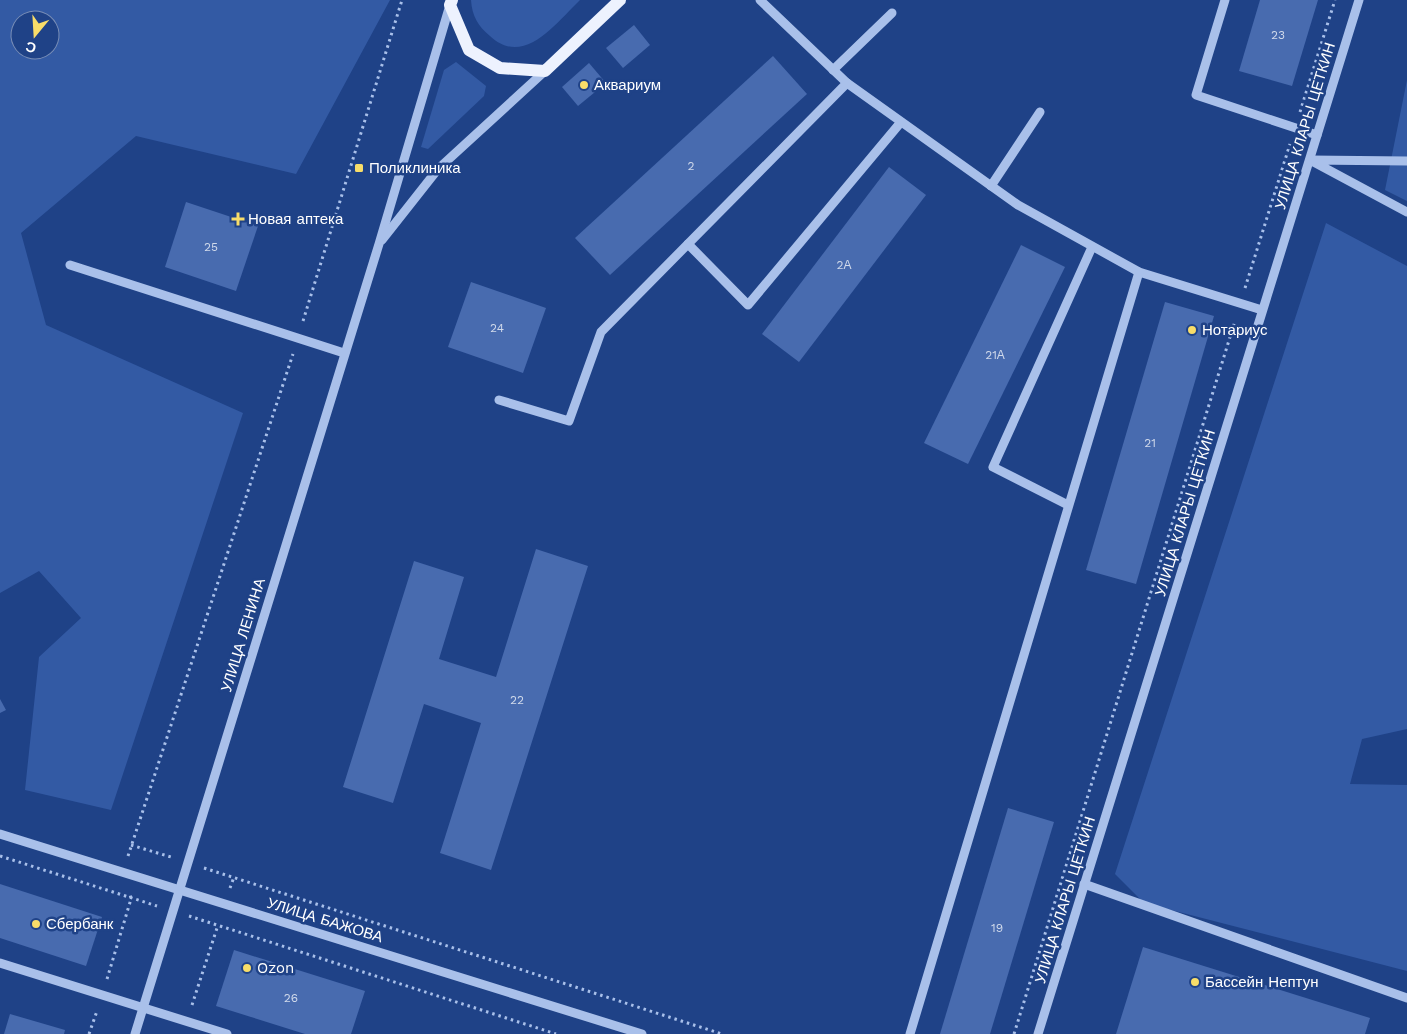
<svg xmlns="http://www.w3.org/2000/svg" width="1407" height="1034" font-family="'Work Sans',sans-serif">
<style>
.green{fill:#335aa4;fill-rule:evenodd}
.building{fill:#486baf}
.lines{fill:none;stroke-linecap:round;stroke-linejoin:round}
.path{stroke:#a9c0ea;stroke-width:3;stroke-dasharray:2.5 4;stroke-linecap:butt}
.minor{stroke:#a9c0ea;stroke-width:9}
.major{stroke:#edf2fe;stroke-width:12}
.poi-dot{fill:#f8dd69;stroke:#1f4287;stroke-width:2}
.labels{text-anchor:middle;stroke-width:5;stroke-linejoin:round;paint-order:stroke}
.number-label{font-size:12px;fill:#d1daeb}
.poi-label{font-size:15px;fill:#fff;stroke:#1f4287;text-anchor:start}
.street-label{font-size:15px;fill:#fff;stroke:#1f4287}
</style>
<rect width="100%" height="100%" fill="#1f4287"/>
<g class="green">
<path d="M0,0H390L296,174L136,136L21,233L46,325L243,413L111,810L25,790L39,657L81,618L39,571L0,593ZM20,20H50V50H20Z"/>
<path d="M471,0H580C556,23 524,68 490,36C478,26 472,16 471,0Z"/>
<polygon points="456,62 486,86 484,96 428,149 421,147 444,70"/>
<polygon points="1407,80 1407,201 1385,190"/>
<polygon points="1326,223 1407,266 1407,729 1362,739 1350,784 1407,785 1407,971 1144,903 1115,874"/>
</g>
<g class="building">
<polygon points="1260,0 1318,0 1292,86 1239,71"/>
<polygon points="634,25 650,45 623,68 606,48"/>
<polygon points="773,56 807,94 610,275 575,238"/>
<polygon points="589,63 606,83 578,106 562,87"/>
<polygon points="889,167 926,195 799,362 762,334"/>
<polygon points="186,202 258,226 236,291 165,267"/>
<polygon points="1021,245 1065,267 968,464 924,443"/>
<polygon points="471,282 546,308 523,373 448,347"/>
<polygon points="1165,302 1214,316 1136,584 1086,570"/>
<polygon points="536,549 588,566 491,870 440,853 481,723 424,704 393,803 343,787 414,561 464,577 439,659 496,677"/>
<polygon points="0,699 6,710 0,713"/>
<polygon points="1008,808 1054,822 990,1034 940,1034"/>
<polygon points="0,884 102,917 86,966 0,938"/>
<polygon points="1143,947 1370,1018 1365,1034 1116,1034"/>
<polygon points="234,950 365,991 351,1034 305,1034 216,1006"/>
<polygon points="10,1014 65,1030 64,1034 4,1034"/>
</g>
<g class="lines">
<g class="path">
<polyline points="1300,112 1335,0"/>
<polyline points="1245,288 1290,144"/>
<polyline points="303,321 402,0"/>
<polyline points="131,845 171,857"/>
<polyline points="0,856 157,906"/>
<polyline points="128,856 293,354"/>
<polyline points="204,868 722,1034"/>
<polyline points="230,888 234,877"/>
<polyline points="189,916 556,1034"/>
<polyline points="107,979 131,899 130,894"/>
<polyline points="192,1005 218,925"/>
<polyline points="89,1034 97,1011"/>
<polyline points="1014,1034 1235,321"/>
</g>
<g class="minor">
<polyline points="760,0 847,83 1018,205 1139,272 1262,310"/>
<polyline points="1225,0 1196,95 1317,135"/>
<polyline points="833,70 892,13"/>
<polyline points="1407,161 1310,160 1407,212"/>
<polyline points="991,186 1040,112"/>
<polyline points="382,240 438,169 545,71"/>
<polyline points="688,244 748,305 901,122"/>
<polyline points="70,265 344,353"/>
<polyline points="499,400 569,421 601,332 847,83"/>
<polyline points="1068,505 993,467 1092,247"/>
<polyline points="0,834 642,1034"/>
<polyline points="1084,884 1407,998"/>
<polyline points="0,963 227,1034"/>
<polyline points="135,1034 379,244 450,5"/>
<polyline points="910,1034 1139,272"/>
<polyline points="1038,1034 1359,0"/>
</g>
<polyline class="major" points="452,0 450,5 469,50 500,68 545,71 620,0"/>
</g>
<g class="poi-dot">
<circle cx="584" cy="85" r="5"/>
<rect x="354" y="163" width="10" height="10" rx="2.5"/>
<path d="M235.5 211.5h5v5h5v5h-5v5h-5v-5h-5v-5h5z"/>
<circle cx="1192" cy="330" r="5"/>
<circle cx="36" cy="924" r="5"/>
<circle cx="247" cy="968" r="5"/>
<circle cx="1195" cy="982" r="5"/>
</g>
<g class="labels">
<g class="number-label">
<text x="1278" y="39">23</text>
<text x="691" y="170">2</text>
<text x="211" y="251">25</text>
<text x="844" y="269">2А</text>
<text x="497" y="332">24</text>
<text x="995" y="359">21А</text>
<text x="1150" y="447">21</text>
<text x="517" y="704">22</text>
<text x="997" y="932">19</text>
<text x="291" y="1002">26</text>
</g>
<g class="poi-label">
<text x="594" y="90">Аквариум</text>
<text x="369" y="173">Поликлиника</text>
<text x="248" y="224">Новая аптека</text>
<text x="1202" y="335">Нотариус</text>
<text x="46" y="929">Сбербанк</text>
<text x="257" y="973">Ozon</text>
<text x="1205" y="987">Бассейн Нептун</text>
</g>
<g class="street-label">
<text transform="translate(1305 126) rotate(-73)" y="5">УЛИЦА КЛАРЫ ЦЕТКИН</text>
<text transform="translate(1185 513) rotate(-73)" y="5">УЛИЦА КЛАРЫ ЦЕТКИН</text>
<text transform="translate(243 635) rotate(-73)" y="5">УЛИЦА ЛЕНИНА</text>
<text transform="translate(1065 900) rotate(-73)" y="5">УЛИЦА КЛАРЫ ЦЕТКИН</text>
<text transform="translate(325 920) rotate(17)" y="5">УЛИЦА БАЖОВА</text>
</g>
</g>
<g transform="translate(35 35) rotate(198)"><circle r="24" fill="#1f4287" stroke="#798eb7"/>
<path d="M0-4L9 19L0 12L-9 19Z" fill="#f8dd69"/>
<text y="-8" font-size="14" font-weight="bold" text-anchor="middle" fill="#ffffff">С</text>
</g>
</svg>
